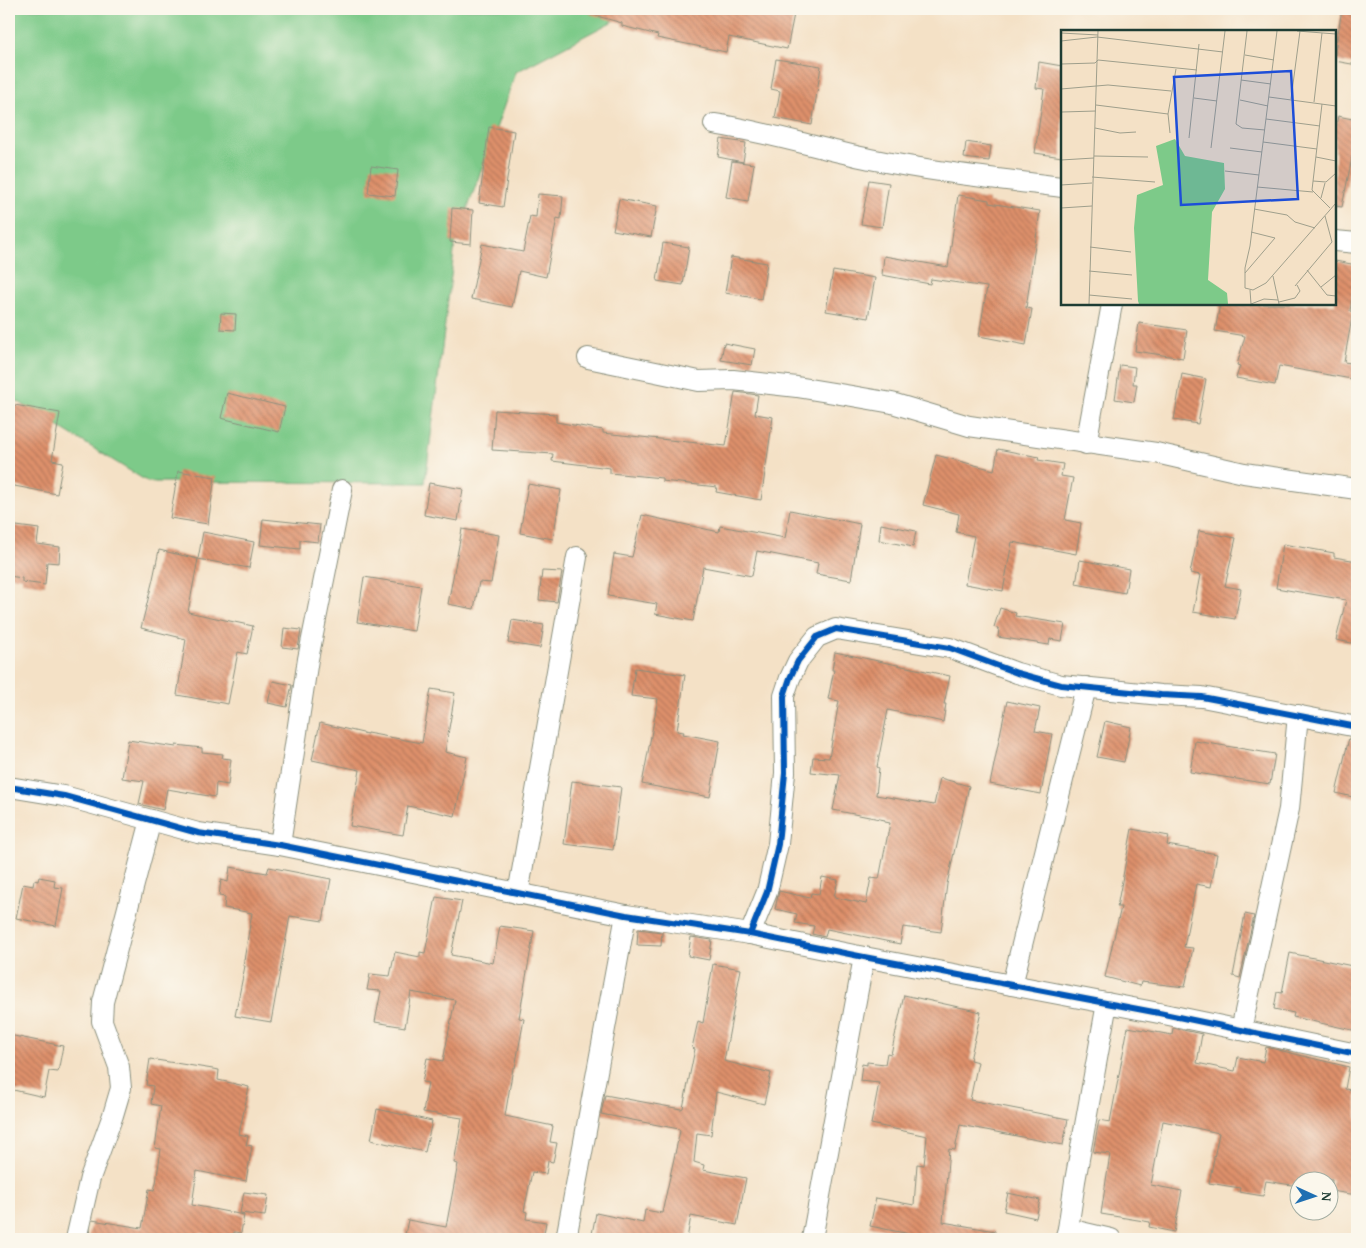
<svg xmlns="http://www.w3.org/2000/svg" width="1366" height="1248" font-family="'Gentium Book Plus',serif">
<style>
.grass{fill:#7dca89;stroke:#4e845e}
.building{fill:url(#building-back-hatch)}
.lines{fill:none;stroke-linecap:round;stroke-linejoin:round}
.street-casing{stroke:#8a8f7d;stroke-width:22}
.street{stroke:#fff;stroke-width:20}
.cycleway-casing{stroke:#fbf7ec;stroke-width:9}
.cycleway{stroke:#0057b8;stroke-width:6}
.inset-road{fill:none;stroke:#9f9f8c;stroke-width:1}
.view{fill:#1d4ed8;fill-opacity:0.15;stroke:#1d4ed8;stroke-width:2.5}
.inset-edge{fill:none;stroke:#1f3d34;stroke-width:2.5}
</style>
<defs>
<pattern id="building-back-hatch" width="6" height="6" patternUnits="userSpaceOnUse" patternTransform="scale(1.25)"><rect width="6" height="6" fill="#de906b"/><path d="M-1 5l2 2M0 0l6 6M5-1l2 2" fill="none" stroke="#b37759"/></pattern>
</defs>
<rect width="100%" height="100%" fill="#fbf7ec"/>
<filter id="ink" filterUnits="userSpaceOnUse"><feTurbulence type="fractalNoise" baseFrequency=".02" numOctaves="2"/><feDisplacementMap in="SourceGraphic" scale="10" xChannelSelector="R" yChannelSelector="G"/><feConvolveMatrix kernelMatrix="1 2 1 2 8 2 1 2 1" color-interpolation-filters="sRGB"/></filter>
<filter id="wash" filterUnits="userSpaceOnUse"><feTurbulence type="fractalNoise" baseFrequency=".0096" numOctaves="4" result="noise"/><feDisplacementMap in="SourceGraphic" scale="20" xChannelSelector="R" yChannelSelector="G"/><feGaussianBlur stdDeviation="1.12" result="paint"/><feColorMatrix in="noise" values="0 0 0 0 0 0 0 0 0 0 0 0 0 0 0 0 0 1.4 0 .05"/><feComposite in="paint" operator="in"/></filter>
<g filter="url(#wash)">
<rect width="100%" height="100%" fill="#f4e1c6"/>
<polygon class="grass" points="9,9 636,9 516,72 455,244 425,483 148,482 9,396"/>
<g id="blocks">
<g class="building">
<polygon points="590,9 795,9 787,49 729,37 726,52 657,38 658,35 622,26 622,23 590,14"/>
<polygon points="1342,9 1357,11 1357,65 1335,61 1335,51"/>
<polygon points="776,59 821,66 812,125 775,118 780,91 771,89"/>
<polygon points="1039,62 1062,66 1062,157 1035,153 1044,89 1036,88"/>
<polygon points="1338,116 1357,120 1357,133 1342,207 1335,206 1335,130"/>
<polygon points="489,127 514,131 503,207 479,203"/>
<polygon points="721,139 746,143 743,162 718,157"/>
<polygon points="966,142 991,146 989,161 964,158"/>
<polygon points="732,161 754,164 748,201 726,197"/>
<polygon points="371,166 398,170 395,196 368,193"/>
<polygon points="869,180 889,183 882,227 861,224"/>
<polygon points="538,194 563,196 561,219 557,218 546,277 519,271 512,307 471,299 482,244 523,252 530,216 536,217"/>
<polygon points="958,195 989,200 989,203 1040,211 1026,308 1032,309 1026,345 979,336 987,287 931,279 930,284 882,275 884,256 948,267"/>
<polygon points="619,199 657,206 651,237 613,230"/>
<polygon points="452,208 473,210 471,244 450,242"/>
<polygon points="663,243 689,247 683,285 657,281"/>
<polygon points="731,257 767,263 761,299 725,293"/>
<polygon points="1335,261 1357,265 1350,311 1353,312 1344,362 1357,364 1357,380 1279,366 1275,385 1236,378 1240,366 1237,365 1245,336 1215,331 1220,304 1335,304"/>
<polygon points="833,271 875,278 868,318 826,311"/>
<polygon points="221,313 236,314 235,330 220,329"/>
<polygon points="1139,323 1187,330 1183,358 1135,351"/>
<polygon points="724,343 755,349 752,365 721,360"/>
<polygon points="1120,365 1135,367 1133,384 1137,384 1134,402 1115,399"/>
<polygon points="1182,374 1206,379 1198,424 1174,420"/>
<polygon points="735,392 758,395 755,414 773,417 761,500 716,492 717,487 662,481 662,478 610,473 610,468 552,461 553,454 492,450 495,410 556,414 556,422 603,430 603,433 726,446"/>
<polygon points="227,393 285,407 279,432 221,418"/>
<polygon points="9,404 60,413 52,460 63,462 57,494 9,485"/>
<polygon points="998,449 1039,457 1038,460 1063,464 1061,476 1073,478 1065,520 1081,523 1076,554 1012,542 1003,591 965,584 974,536 956,532 959,514 923,505 936,455 994,470"/>
<polygon points="178,471 215,477 208,524 170,518"/>
<polygon points="429,483 463,489 458,521 424,515"/>
<polygon points="528,484 561,490 553,539 520,533"/>
<polygon points="790,510 860,524 851,580 816,574 818,563 757,551 752,576 703,567 693,621 655,614 657,604 608,596 614,554 632,557 642,515 719,532 720,526 785,538"/>
<polygon points="263,519 320,525 318,542 300,540 300,549 260,545"/>
<polygon points="881,524 916,531 913,547 879,540"/>
<polygon points="9,525 39,529 37,544 60,547 59,563 47,562 45,585 22,582 22,578 9,576"/>
<polygon points="462,529 499,535 491,583 479,582 474,609 448,604"/>
<polygon points="1199,531 1236,538 1225,586 1241,589 1235,619 1193,612 1200,575 1190,573"/>
<polygon points="203,532 254,542 249,568 198,559"/>
<polygon points="1283,544 1334,553 1334,557 1357,561 1357,644 1336,640 1346,600 1276,588"/>
<polygon points="159,550 198,559 188,612 253,626 247,654 238,652 228,704 177,695 186,639 141,628 153,579"/>
<polygon points="1080,560 1129,569 1125,593 1076,584"/>
<polygon points="542,571 562,572 557,602 539,600"/>
<polygon points="364,577 421,586 414,631 357,622"/>
<polygon points="1000,608 1016,613 1015,616 1065,624 1062,641 1050,639 1049,645 998,637 999,629 994,627"/>
<polygon points="512,620 544,625 540,648 508,643"/>
<polygon points="284,628 301,630 298,649 282,647"/>
<polygon points="835,652 950,676 944,704 946,704 943,722 888,710 877,767 879,768 876,795 934,805 940,778 969,786 947,884 941,932 903,927 900,944 827,929 825,937 812,934 814,926 795,923 797,914 775,909 779,891 810,898 811,893 819,894 822,877 838,880 834,897 866,904 871,878 879,879 890,823 885,822 885,820 833,810 840,775 811,772 813,757 829,758 839,701 828,699 834,670 832,670"/>
<polygon points="635,668 685,675 677,731 684,732 683,734 720,741 710,797 642,784 658,699 631,696"/>
<polygon points="273,681 292,685 287,707 268,703"/>
<polygon points="431,689 455,693 445,752 467,757 455,816 408,806 403,835 350,826 360,770 312,760 320,723 367,734 367,733 422,743"/>
<polygon points="1007,701 1040,708 1035,731 1052,734 1041,794 990,784"/>
<polygon points="1105,721 1131,727 1124,762 1097,757"/>
<polygon points="1349,738 1357,739 1357,798 1336,793"/>
<polygon points="128,740 176,747 176,745 202,748 202,752 223,754 222,758 231,759 228,785 216,783 215,797 167,789 163,810 139,804 144,781 122,778"/>
<polygon points="1195,741 1275,754 1270,784 1190,772"/>
<polygon points="572,781 621,787 613,850 564,844"/>
<polygon points="1132,829 1169,836 1167,845 1217,854 1211,887 1196,884 1184,947 1193,948 1185,987 1141,982 1140,986 1105,977 1121,907 1117,907"/>
<polygon points="230,867 267,873 269,867 331,879 323,921 290,916 271,1022 235,1016 245,966 243,966 252,913 224,908 225,897 219,896 221,880 228,882"/>
<polygon points="39,877 55,880 54,887 63,888 56,926 16,918 23,884 33,886 34,880 38,881"/>
<polygon points="436,897 462,901 451,955 493,963 500,926 534,931 519,1018 524,1019 515,1068 513,1068 505,1116 553,1126 550,1142 557,1143 553,1162 548,1161 546,1174 532,1172 524,1211 527,1212 526,1219 546,1222 543,1239 404,1239 408,1220 446,1227 458,1164 454,1163 462,1118 423,1112 428,1083 422,1082 427,1058 443,1061 455,1000 411,992 405,1027 375,1022 381,991 367,990 370,974 390,976 395,952 420,957 420,952 425,953"/>
<polygon points="1245,914 1254,916 1240,978 1233,976"/>
<polygon points="638,929 662,932 661,946 637,945"/>
<polygon points="691,937 712,940 709,960 688,956"/>
<polygon points="1290,953 1357,967 1357,1031 1293,1017 1294,1013 1274,1009 1277,992 1282,993"/>
<polygon points="713,964 741,969 724,1061 771,1073 764,1104 716,1092 711,1135 697,1133 694,1162 704,1165 703,1170 746,1178 737,1225 691,1216 687,1239 591,1239 596,1213 643,1223 645,1210 662,1213 680,1131 679,1129 601,1114 605,1095 681,1109 683,1108 695,1049 692,1048 698,1021 703,1023"/>
<polygon points="904,995 981,1012 970,1060 978,1062 970,1100 1068,1119 1063,1145 960,1125 955,1150 949,1149 943,1222 995,1231 994,1239 934,1239 870,1226 876,1198 914,1205 917,1164 924,1165 927,1136 871,1124 879,1083 860,1081 862,1064 867,1065 867,1062 885,1064 887,1053 891,1054"/>
<polygon points="1128,1027 1172,1035 1173,1028 1202,1034 1197,1063 1235,1071 1238,1057 1263,1062 1266,1047 1349,1067 1345,1089 1357,1091 1357,1195 1331,1191 1332,1180 1298,1180 1298,1186 1266,1181 1263,1196 1239,1192 1240,1188 1209,1183 1219,1133 1163,1121 1151,1185 1182,1191 1174,1232 1149,1227 1150,1222 1101,1214 1110,1154 1093,1152 1099,1120 1110,1122"/>
<polygon points="9,1035 63,1046 58,1072 49,1071 44,1097 9,1089"/>
<polygon points="150,1059 219,1070 218,1080 249,1087 239,1134 248,1136 246,1145 252,1146 246,1181 197,1171 192,1205 244,1215 241,1233 234,1232 233,1239 199,1233 198,1239 88,1239 92,1220 142,1228 149,1189 154,1190 156,1183 161,1149 155,1148 161,1106 151,1104 153,1086 146,1085"/>
<polygon points="377,1109 432,1121 425,1152 371,1140"/>
<polygon points="244,1192 268,1195 265,1216 240,1213"/>
<polygon points="1008,1193 1040,1200 1036,1218 1004,1211"/>
</g>
</g>
</g>
<g filter="url(#ink)">
<use href="#blocks" fill-opacity="0" stroke="#8a8f7d" stroke-width="1"/>
<g class="lines">
<defs>
<g id="street">
<path d="M714,124C767,132 817,148 870,159C934,172 998,179 1062,187"/>
<polyline points="1335,241 1357,243"/>
<polyline points="588,358 699,381 733,380 797,387 852,396 892,403 969,426 1156,453 1244,473 1357,489"/>
<polyline points="1086,444 1112,304"/>
<polyline points="9,787 64,796 198,833 280,845 626,915 750,934 864,957 1159,1013 1357,1054"/>
<polyline points="280,845 308,659 342,490"/>
<polyline points="518,894 577,557"/>
<polyline points="750,934 767,892 778,844 785,773 784,696 790,678 798,661 817,637 836,629 950,648 1017,673 1061,685 1161,695 1202,697 1357,727"/>
<polyline points="1012,985 1086,687"/>
<polyline points="1241,1030 1289,809 1298,715"/>
<polyline points="1068,1229 1111,1239"/>
<polyline points="76,1239 90,1178 113,1115 121,1088 119,1067 102,1021 103,1002 151,820"/>
<polyline points="566,1239 626,915"/>
<polyline points="812,1239 864,957"/>
<polyline points="1065,1239 1068,1229 1075,1181 1107,1003"/>
</g>
</defs>
<use href="#street" class="street-casing"/>
<use href="#street" class="street"/>
<defs>
<g id="cycleway">
<polyline points="9,787 64,796 198,833 280,845 626,915 750,934 864,957 1159,1013 1357,1054"/>
<polyline points="750,934 767,892 778,844 785,773 784,696 790,678 798,661 817,637 836,629 950,648 1017,673 1061,685 1161,695 1202,697 1357,727"/>
</g>
</defs>
<use href="#cycleway" class="cycleway-casing"/>
<use href="#cycleway" class="cycleway"/>
</g>
</g>
<g transform="translate(1061 30)">
<rect width="275" height="275" fill="#f4e1c6"/>
<path d="M114,109L124,126L163,133L164,159L151,182L147,250L166,263L167,274H78L77,271L73,198L76,165L102,155L95,116Z" fill="#7dca89"/>
<path class="inset-road" d="M186,1L175,94L181,98L204,100M216,1L189,216L184,238V258L192,260L205,253L275,173M236,1L275,4M0,3L37,5M0,11L36,7L162,22M184,25L213,30M0,34L34,33L37,30L136,40M180,50L210,54M0,59L47,55L110,61M208,67L275,76M133,68L156,71M230,69L239,1M179,70L207,76M253,72L261,3M261,74L251,160L269,178M35,75L107,84M1,82L35,81M205,89L259,96M34,98L59,103L75,102M109,103L107,84L115,39M128,108L138,14M202,112L256,119M150,118L164,1M169,118L201,122M33,126L87,127M255,127L275,131M0,130L33,128M164,141L198,145M31,147L94,152M252,151L265,152L275,143M0,155L31,153M196,157L252,162M260,168L264,153M0,178L31,176M193,179L226,185L234,192L254,198M29,217L70,222M246,240L266,265L275,266M28,241L71,245M184,243L214,208L190,202M212,246L218,274M234,256L271,212L264,186M260,257L275,245M189,260L190,274L203,269L217,270M28,265L71,269M218,272L234,268L239,261L236,255M28,274L37,1"/>
<path class="view" d="M230,41L237,169L120,175L113,47Z"/>
<rect width="275" height="275" class="inset-edge"/>
</g>
<rect width="1366" height="1248" fill="none" stroke="#fbf7ec" stroke-width="30"/>
<g transform="translate(1314 1196) rotate(93)"><circle r="24" fill="#fbf7ec" stroke="#a3ada2"/>
<path d="M0-4L9 19L0 12L-9 19Z" fill="#1f6fb2"/>
<text y="-8" font-size="14" font-weight="bold" text-anchor="middle" fill="#1f3d34">N</text>
</g>
</svg>
